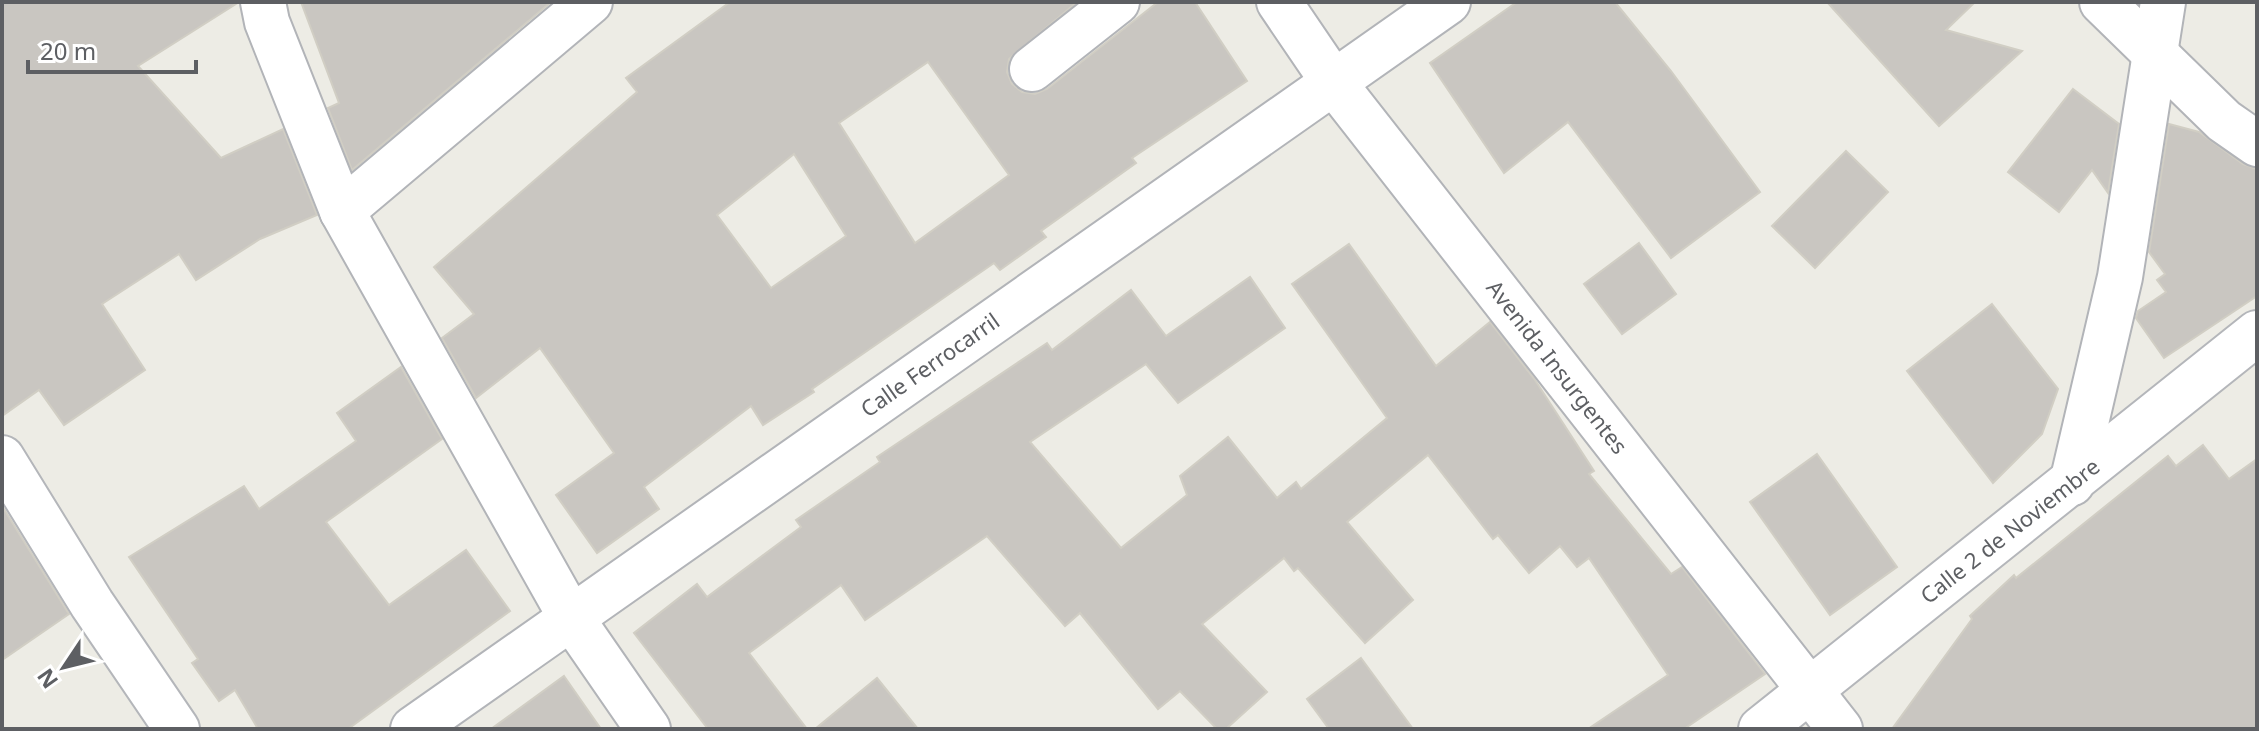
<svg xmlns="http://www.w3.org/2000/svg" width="2259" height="731" font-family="'Noto Sans',sans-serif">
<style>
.building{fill:#c9c6c1;stroke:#d1cec4;stroke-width:2;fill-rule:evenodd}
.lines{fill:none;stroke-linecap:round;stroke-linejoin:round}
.street-casing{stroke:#b2b4b8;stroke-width:48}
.secondary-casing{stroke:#b4b6ba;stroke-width:48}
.street{stroke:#fff;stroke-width:44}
.secondary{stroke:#fff;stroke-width:44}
.labels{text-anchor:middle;stroke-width:6;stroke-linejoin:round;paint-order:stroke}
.street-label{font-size:22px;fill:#5d5f63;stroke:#fff}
</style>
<rect width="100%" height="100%" fill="#edece5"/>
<g class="building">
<polygon points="2,2 239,2 138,66 221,158 283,129 317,215 260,239 196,280 179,254 102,304 145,370 64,425 39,390 2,416"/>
<polygon points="301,2 551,2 352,170 328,108 339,103"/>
<path d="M730,2H1077L1009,59L1007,72L1012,84L1022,92L1035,94L1047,89L1158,2H1195L1247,81L1132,158L1136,163L1041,231L1046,237L1000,270L994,263L812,389L814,392L763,425L751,406L644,487L659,509L597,553L556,495L614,453L540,348L476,398L442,338L474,314L434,267L637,92L626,78ZM928,62L1009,175L915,243L839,123ZM794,154L846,236L771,288L717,215Z"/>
<polygon points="1517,2 1615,2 1671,71 1760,192 1671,258 1568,122 1504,173 1430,63"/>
<polygon points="1827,2 1975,2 1946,30 2022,51 1939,126"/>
<polygon points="2073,89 2119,124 2108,193 2092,170 2059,212 2008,172"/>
<polygon points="2169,124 2199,132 2243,164 2257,169 2257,296 2164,358 2136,318 2138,311 2166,292 2157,280 2165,274 2149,252"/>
<polygon points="1846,151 1888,192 1815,268 1772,226"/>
<polygon points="1639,243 1676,294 1622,334 1584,284"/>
<polygon points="1349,244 1436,366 1490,322 1535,380 1594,471 1589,474 1671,574 1682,567 1765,674 1684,729 1588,729 1668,675 1589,558 1577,567 1560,546 1529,573 1498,535 1493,539 1428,455 1347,522 1413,600 1365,643 1298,568 1294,571 1284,558 1202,624 1267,692 1226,729 1217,729 1180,691 1158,709 1080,613 1065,626 987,536 865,620 841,585 749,653 807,729 708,729 634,633 697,584 707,597 801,527 796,520 880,462 877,457 1047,343 1052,350 1131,290 1166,336 1250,277 1285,328 1178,403 1146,364 1030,442 1121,548 1187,495 1180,476 1228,437 1277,498 1296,482 1301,489 1387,418 1292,284"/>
<polygon points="1992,304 2058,389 2042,434 1993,483 1907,371"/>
<polygon points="401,367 442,439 326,522 389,605 466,550 510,611 348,729 258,729 235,690 219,701 192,663 198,659 129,557 244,486 259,509 356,441 337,413"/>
<polygon points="2203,445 2229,479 2257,459 2257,729 1892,729 1972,619 1970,616 2014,575 2016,578 2168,456 2176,466"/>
<polygon points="1817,454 1897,567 1830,615 1750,502"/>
<polygon points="2,506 69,614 2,660"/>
<polygon points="1361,658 1413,729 1329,729 1307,699"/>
<polygon points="564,676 601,729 491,729"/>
<polygon points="877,678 918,729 815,729"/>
</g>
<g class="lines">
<defs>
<g id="street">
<polyline points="263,2 267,22 342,211 570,616 648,729"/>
<polyline points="1279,2 1334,83 1840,729"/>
<polyline points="2102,2 2224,121 2257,144"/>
<polyline points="1032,69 1117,2"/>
<polyline points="342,211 590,2"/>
<polyline points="2072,483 2120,277 2163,2"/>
<polyline points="413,729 1448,2"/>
</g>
<g id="secondary">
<polyline points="2,458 92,604 177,729"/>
<polyline points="1761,729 2257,333"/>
</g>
</defs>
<use href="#street" class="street-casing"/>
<use href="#secondary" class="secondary-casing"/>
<use href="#street" class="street"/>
<use href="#secondary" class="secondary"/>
</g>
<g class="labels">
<g class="street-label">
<text transform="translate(930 365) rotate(-35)" y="8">Calle Ferrocarril</text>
<text transform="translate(1557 367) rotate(52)" y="8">Avenida Insurgentes</text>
<text transform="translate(2010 531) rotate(-38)" y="8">Calle 2 de Noviembre</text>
</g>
</g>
<rect width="2259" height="731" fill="none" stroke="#5d5f63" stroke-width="8"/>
<g transform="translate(64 667) rotate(235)" stroke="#ffffff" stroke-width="6" paint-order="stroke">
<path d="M0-6L14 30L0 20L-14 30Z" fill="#5d5f63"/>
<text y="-12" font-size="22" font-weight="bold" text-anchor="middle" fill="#5d5f63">N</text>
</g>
<path d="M28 60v12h168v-12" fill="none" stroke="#5d5f63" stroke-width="4"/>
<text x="40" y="60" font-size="24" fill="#5d5f63" stroke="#ffffff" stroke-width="6" paint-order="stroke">20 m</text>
</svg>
